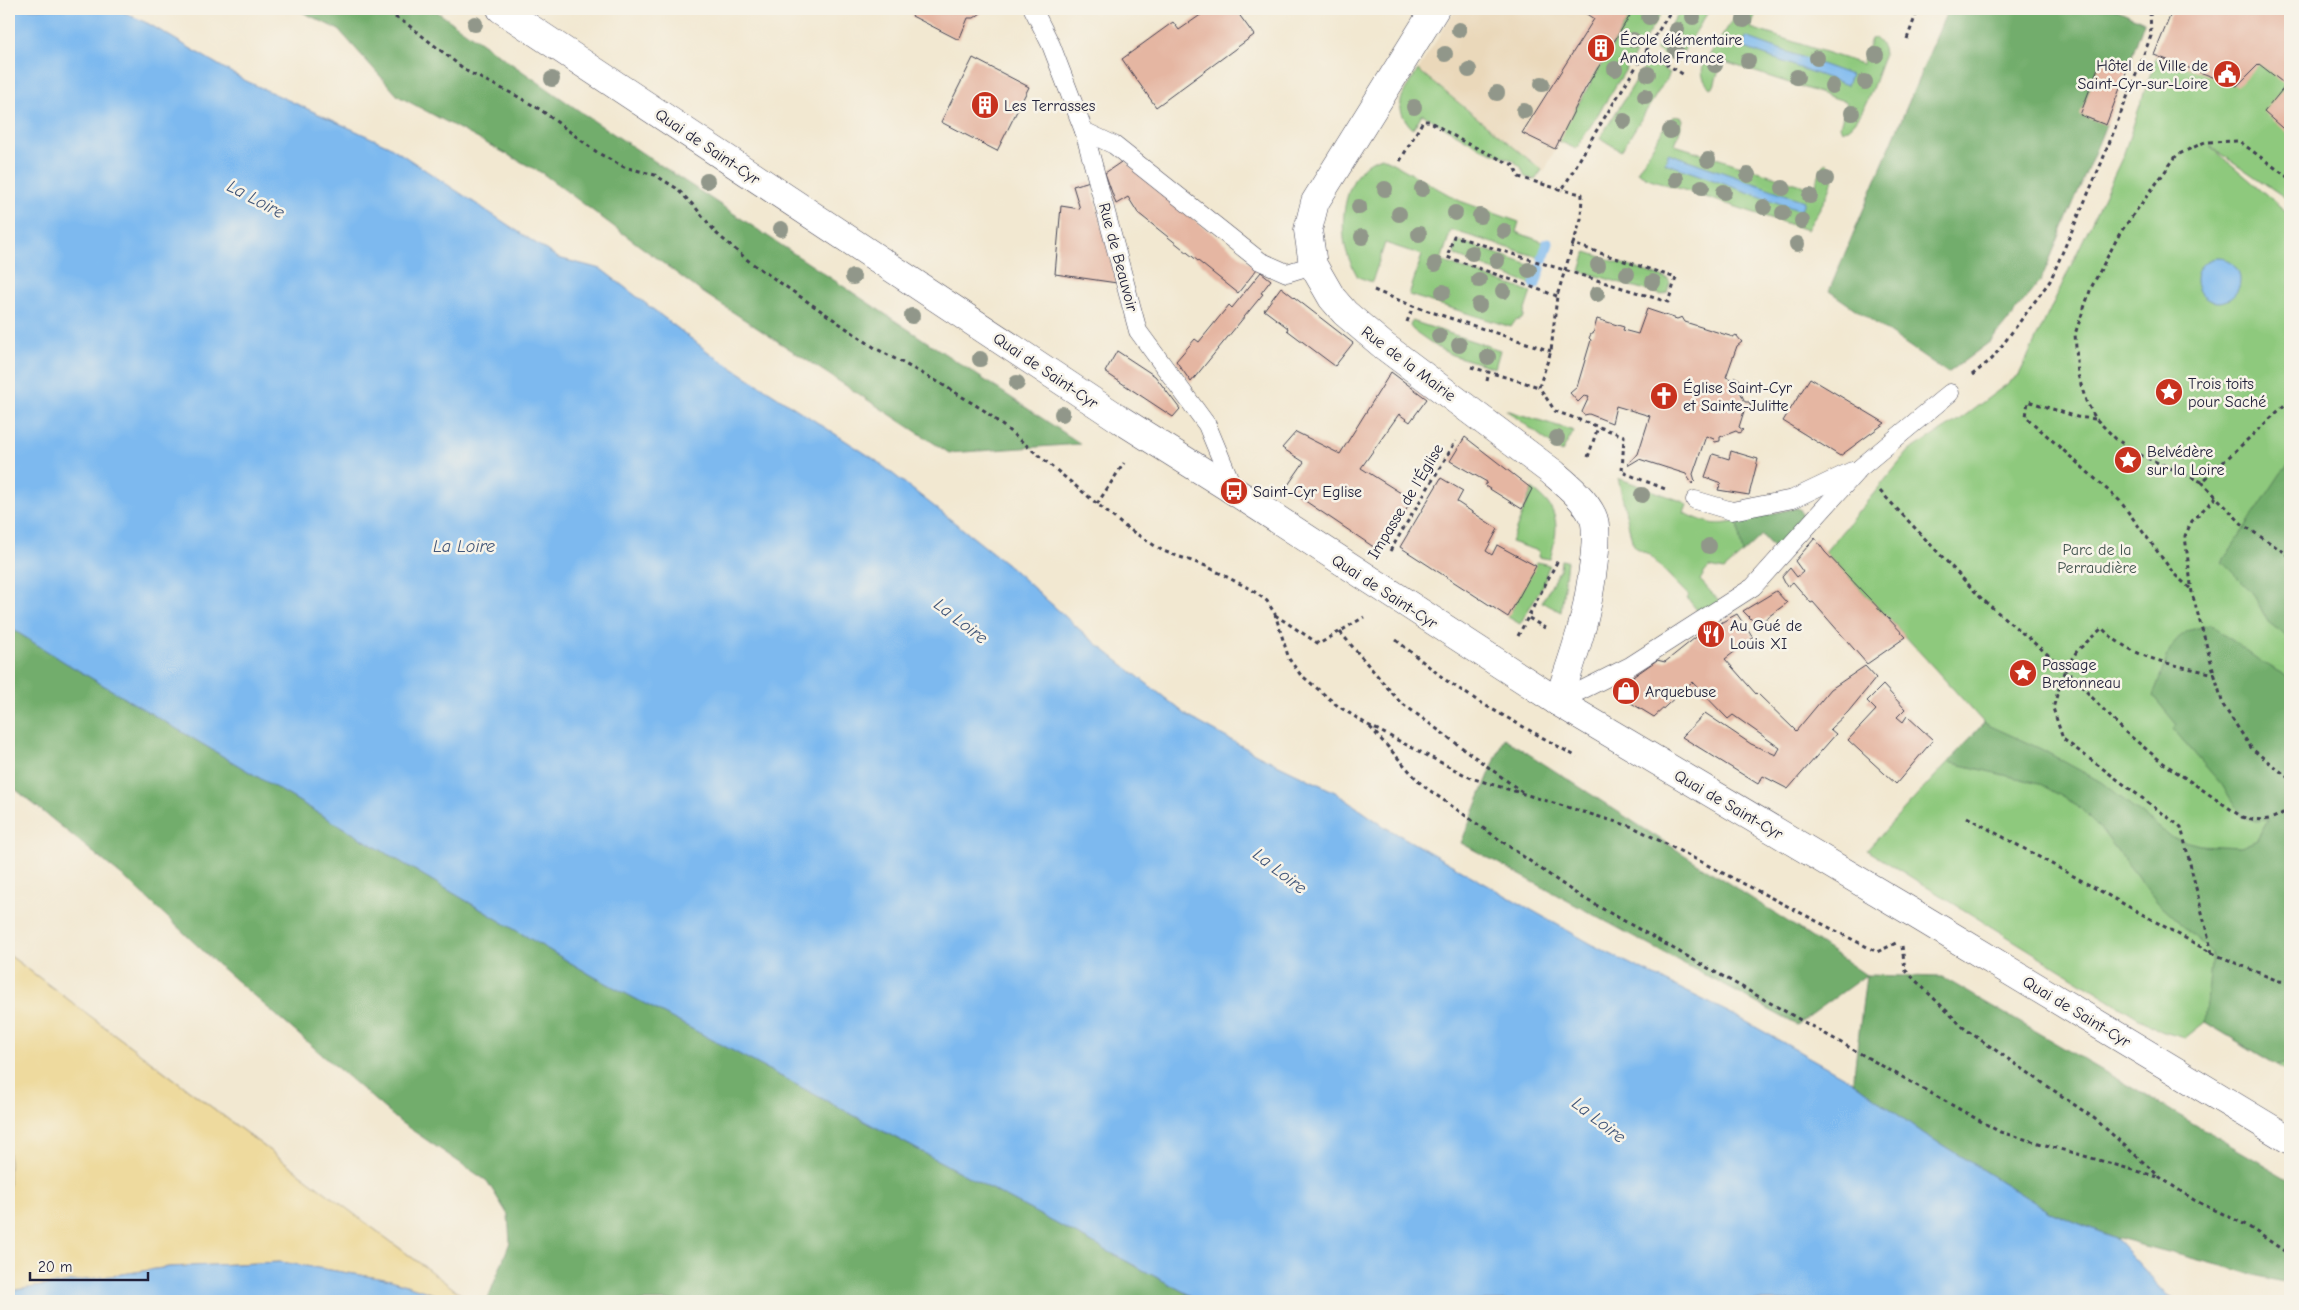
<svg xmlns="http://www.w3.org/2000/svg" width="2299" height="1310" font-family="'Comic Neue',sans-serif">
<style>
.built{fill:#ead8ba}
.green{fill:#8ec97d;stroke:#58765c}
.forest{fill:#72ad6c;stroke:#4a6854}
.sand{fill:#eeda9e;stroke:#887e6c}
.water{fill:#7db9ef;stroke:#506e95}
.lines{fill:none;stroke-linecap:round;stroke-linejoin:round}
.stream{stroke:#7db9ef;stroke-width:11}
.building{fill:#e5b6a2}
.lane-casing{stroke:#414052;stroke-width:19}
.street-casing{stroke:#414052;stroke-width:29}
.primary-casing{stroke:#414052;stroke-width:29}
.path{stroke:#414052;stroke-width:3;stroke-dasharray:4 4;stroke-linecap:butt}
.lane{stroke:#fff;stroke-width:18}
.street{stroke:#fff;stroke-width:28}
.primary{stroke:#fff;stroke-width:28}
.tree{fill:#91978a}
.labels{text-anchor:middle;stroke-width:5;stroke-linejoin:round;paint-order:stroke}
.poi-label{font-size:16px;fill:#22223b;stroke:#f7f3e8;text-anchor:start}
.street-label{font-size:16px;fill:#22223b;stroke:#f7f3e8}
.park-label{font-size:16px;fill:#42544f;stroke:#f7f3e8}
.water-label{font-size:18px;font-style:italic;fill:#42577a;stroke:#f7f3e8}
</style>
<rect width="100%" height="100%" fill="#f7f3e8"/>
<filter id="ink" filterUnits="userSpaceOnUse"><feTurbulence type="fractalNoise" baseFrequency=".02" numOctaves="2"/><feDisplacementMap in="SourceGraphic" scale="10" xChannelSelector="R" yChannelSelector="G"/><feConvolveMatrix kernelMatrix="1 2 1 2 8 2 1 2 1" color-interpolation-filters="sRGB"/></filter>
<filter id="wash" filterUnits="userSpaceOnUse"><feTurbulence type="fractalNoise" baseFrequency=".0096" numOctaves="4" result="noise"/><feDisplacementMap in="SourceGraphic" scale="20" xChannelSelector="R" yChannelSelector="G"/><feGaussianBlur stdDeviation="1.12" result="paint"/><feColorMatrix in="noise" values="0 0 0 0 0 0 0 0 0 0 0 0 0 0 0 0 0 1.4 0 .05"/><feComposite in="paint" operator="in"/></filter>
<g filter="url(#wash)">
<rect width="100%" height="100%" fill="#f2e8d1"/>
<polygon class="built" points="1456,9 1634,9 1585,89 1544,172 1418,70"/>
<g class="green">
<polygon points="1634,9 1664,9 1576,149 1557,140"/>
<polygon points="1681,9 1710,9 1676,63 1656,49"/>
<path d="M1740,9H1757L1751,28L1862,64L1871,39L1875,38C1882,44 1884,48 1884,57C1875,77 1864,125 1842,131L1840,126L1847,102L1722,61L1714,86L1710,88C1703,81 1701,74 1703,65Z"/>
<polygon points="2184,9 2290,9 2290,201 2210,146 2290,215 2290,1073 2205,1022 2185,1038 2160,1031 1867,850 1984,723 1906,637 1825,552 1909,451 1963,417 2019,375 2123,156 2155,60"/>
<polygon points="1649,60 1670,73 1621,151 1600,138"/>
<path d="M1418,70L1542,170L1535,180L1525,177L1521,167L1512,160L1483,149L1422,114L1413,129C1389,105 1405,91 1418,70Z"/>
<path d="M1681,116L1683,120L1675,145L1814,189L1823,165L1826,163C1830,166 1833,170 1833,176C1833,190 1814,217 1807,230L1647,178L1637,172L1668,121L1673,117Z"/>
<path d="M1382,157L1460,201L1519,222L1516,232L1546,243L1541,258L1451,230L1441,261L1531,292L1522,319L1515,321L1511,327L1409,295L1422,255L1385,243L1372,282L1358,277C1352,266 1347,256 1345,245C1339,214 1348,165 1382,157Z"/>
<polygon points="1460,241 1538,268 1532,285 1456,256 1454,253 1456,243"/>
<polygon points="1586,252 1668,279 1670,283 1667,293 1662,295 1580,271"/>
<polygon points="1412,321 1500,350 1495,368 1452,355 1440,349 1413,330 1410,326"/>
<polygon points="1506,410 1574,431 1562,452"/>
<path d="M1618,478L1684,502L1687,505L1684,513C1708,523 1713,527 1738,521C1740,533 1739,541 1743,553L1724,570L1710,567L1705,572L1700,580L1720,602L1701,615L1687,598L1689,596L1648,554L1635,547L1632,541Z"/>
<path d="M1532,489C1561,509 1559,528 1550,559L1538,557L1539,551L1511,542Z"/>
<polygon points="1561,560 1567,561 1561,612 1542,602 1560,569"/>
<polygon points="1537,562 1549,565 1543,585 1520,624 1508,617"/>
</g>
<g class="forest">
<polygon points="296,9 433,9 591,119 1081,444 949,453 699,290 542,173 398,96 339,30"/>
<polygon points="1948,9 2116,9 2144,22 2127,70 2102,60 2106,125 2041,280 1991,341 1948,373 1829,291"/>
<polygon points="2290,463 2290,639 2268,622 2252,592 2222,562 2281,473"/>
<path d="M1796,508L1800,509L1804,518L1776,551L1762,535L1743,553C1739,541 1740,533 1738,521Z"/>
<polygon points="2210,625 2263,663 2290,678 2290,1061 2277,1065 2205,1022 2212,953 2157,902 2100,828 2077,805 2038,783 1948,762 1984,723 2041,749 2101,782 2172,838 2200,845 2241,847 2257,840 2268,820 2256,821 2242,817 2222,785 2173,729 2177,725 2153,696 2171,647 2186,631"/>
<polygon points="9,627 66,663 593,976 1201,1301 487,1301 510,1242 508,1215 487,1181 400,1122 217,964 132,884 9,784"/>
<polygon points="1504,738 1796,927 1866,975 1942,977 2290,1180 2290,1267 2282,1282 2115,1238 2050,1212 1923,1133 1853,1082 1866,975 1797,1025 1461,843"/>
</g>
<polygon class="sand" points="9,955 470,1301 455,1301 391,1280 281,1262 169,1267 9,1291"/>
<g class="water">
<polygon points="9,9 117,9 149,24 244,80 389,146 558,258 601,269 711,354 874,459 1007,564 1088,637 1189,717 1258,755 1335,792 1385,827 1602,950 1736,1016 1853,1082 1923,1133 2050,1212 2115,1238 2168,1295 2177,1301 1201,1301 593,976 66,663 9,627"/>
<polygon points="1746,37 1851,75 1847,85 1742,47"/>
<polygon points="1668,153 1804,201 1801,211 1665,163"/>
<circle cx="2218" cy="280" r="22"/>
<polygon points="281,1262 391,1280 455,1301 9,1301 9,1291 169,1267"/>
</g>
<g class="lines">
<g class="stream">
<polyline points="1543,258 1548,243"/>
<polyline points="1535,284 1540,269"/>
</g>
</g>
<g id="blocks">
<g class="building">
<polygon points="916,9 981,9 981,13 974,18 968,18 959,40 912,16"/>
<polygon points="1209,9 1235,9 1254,35 1156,107 1122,59 1173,22 1179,30"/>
<polygon points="1579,9 1634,9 1585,89 1555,149 1522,133 1594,19"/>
<polygon points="2173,9 2290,9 2290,135 2264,112 2286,85 2259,64 2237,86 2154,55"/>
<polygon points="973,58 1029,87 997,151 941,122"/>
<polygon points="2101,60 2127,70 2106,125 2080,115"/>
<polygon points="1124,160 1159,192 1257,269 1238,293 1138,213 1128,197 1116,204 1105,173"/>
<polygon points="1090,181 1117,283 1055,274 1061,206 1080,209 1073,186"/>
<polygon points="1261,272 1271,280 1261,293 1263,294 1191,382 1176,361 1195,339 1199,342 1229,305 1232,308"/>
<polygon points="1281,287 1353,343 1335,366 1287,330 1288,328 1264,310"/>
<polygon points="1647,309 1677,319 1682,317 1685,322 1733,337 1736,335 1742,342 1737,346 1726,377 1733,380 1735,377 1740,380 1737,385 1745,402 1749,402 1751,406 1745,408 1739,427 1743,430 1739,433 1736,431 1720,437 1720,441 1715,442 1714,439 1706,436 1693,474 1695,481 1692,484 1686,474 1639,459 1629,465 1628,463 1638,454 1650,416 1616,406 1612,423 1589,414 1584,415 1582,412 1589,397 1584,396 1578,402 1570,393 1577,387 1591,340 1589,338 1591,334 1593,334 1597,319 1624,327 1623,330 1638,334"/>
<polygon points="1117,351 1155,376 1180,409 1173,417 1105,372"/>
<polygon points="1391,372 1427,399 1410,422 1399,414 1361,468 1412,500 1381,552 1286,488 1304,462 1282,448 1296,432 1340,454"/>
<polygon points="1810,378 1885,423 1840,456 1783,421"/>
<polygon points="1465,437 1532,489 1522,509 1485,486 1487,482 1450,461"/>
<polygon points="1731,451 1758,459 1749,495 1718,490 1721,483 1705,477 1713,454 1729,459"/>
<polygon points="1441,478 1463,491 1457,502 1498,529 1486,551 1492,555 1497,545 1536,566 1508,617 1400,547"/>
<polygon points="1815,538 1825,552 1906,637 1867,664 1813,602 1811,603 1793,582 1787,587 1782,577 1790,568 1797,577 1803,572 1795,561"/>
<polygon points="1776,591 1787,603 1757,625 1743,611"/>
<polygon points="1737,614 1753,638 1725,659 1756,694 1757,693 1796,731 1831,689 1865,666 1876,678 1848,712 1830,729 1836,734 1788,789 1763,776 1758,784 1682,737 1705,713 1751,744 1776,755 1780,748 1733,715 1728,719 1692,682 1654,717 1618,695 1617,688 1657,660 1665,662 1700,634"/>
<polygon points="1883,685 1905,709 1897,717 1903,722 1907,716 1933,740 1896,784 1848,740 1876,710 1867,701"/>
</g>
</g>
</g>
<g filter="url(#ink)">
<use href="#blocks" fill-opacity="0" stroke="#414052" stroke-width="1"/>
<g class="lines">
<defs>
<g id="lane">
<polyline points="1033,9 1051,45 1084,131 1138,331 1207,425 1234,490"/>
<polyline points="1084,131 1114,145 1260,261 1287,273 1313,265"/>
<polyline points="1695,500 1732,511 1793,499 1852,471"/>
<polyline points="1558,702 1630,666 1753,587 1860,468 1950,393"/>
</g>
<path id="street" d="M1435,9L1315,202L1308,230L1313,265L1332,298L1345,313L1384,346L1552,472C1566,484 1585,499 1593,517C1602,535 1586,616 1579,637C1573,659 1565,680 1558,702"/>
<polyline id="primary" points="501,9 1121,420 1234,491 1558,702 1920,917 2290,1140"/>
</defs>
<use href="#lane" class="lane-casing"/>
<use href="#street" class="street-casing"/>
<use href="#primary" class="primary-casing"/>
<g class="path">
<polyline points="381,9 407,24 468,72 515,95 541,110 598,153 624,167 655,175 676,188 696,208 717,234 750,262 875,348 938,382 985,411 1124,526 1163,551 1206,566 1252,590 1267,601 1275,614 1289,659 1300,674 1338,706 1368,725 1471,778 1633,827 1877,952 1896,943"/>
<polyline points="1907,39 1918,9"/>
<polyline points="1645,51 1686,76"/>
<polyline points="1400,161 1423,121 1429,121 1464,142 1513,165 1519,177 1562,190 1595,133 1672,9"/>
<polyline points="1573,244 1557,296 1551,351 1539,387 1555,411 1624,436 1622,472 1668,490"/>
<polyline points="1374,290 1413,306 1551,351"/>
<polyline points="1557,296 1447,257 1454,236 1668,302 1676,278 1573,244 1581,219 1582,194 1562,190"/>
<polyline points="1407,322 1413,306"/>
<polyline points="1471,367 1539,387"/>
<polyline points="1972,375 1992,359 2050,281 2101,164 2151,36 2150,9"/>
<polyline points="1487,381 1489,372"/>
<polyline points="2290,400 2202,482 2243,525 2290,556"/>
<polyline points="2095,419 2077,417 2028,401 2026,417 2120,501 2174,574 2192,590"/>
<polyline points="1588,457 1598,427"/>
<polyline points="2202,482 2138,454 2116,439 2096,419 2086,401 2078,375 2075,334 2091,288 2120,233 2177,155 2205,142 2239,141 2290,179"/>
<path d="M1880,491L1982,599L2065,669L2124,731L2162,762L2242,817C2262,822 2275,821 2290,807"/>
<polyline points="2216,497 2192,521 2185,536 2192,593 2223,705 2252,749 2290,779"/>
<polyline points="1097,504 1124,463"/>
<polyline points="1390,551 1456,441"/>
<polyline points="1275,615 1319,644 1364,617"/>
<polyline points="1529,618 1545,628"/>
<polyline points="1340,632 1399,701 1522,792"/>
<polyline points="1518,636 1558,560"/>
<polyline points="1396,640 1447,681 1481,703 1577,757"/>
<polyline points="1370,727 1422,785 1578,895 2000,1132 2158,1177"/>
<polyline points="1967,817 2212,953 2278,981 2290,982"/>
<polyline points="1902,946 1905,970 1965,1029 2095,1119 2161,1178 2194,1200 2246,1225 2290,1255"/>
<path d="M2212,953L2181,827L2063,739L2053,708L2065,669L2077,651L2102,628C2131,659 2175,665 2215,674"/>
</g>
<use href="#lane" class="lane"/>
<use href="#street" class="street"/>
<use href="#primary" class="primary"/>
</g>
<g class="tree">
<circle cx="1649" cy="17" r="8"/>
<circle cx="1693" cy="17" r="8"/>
<circle cx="1744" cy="20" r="8"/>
<circle cx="475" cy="24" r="8"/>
<circle cx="1459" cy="30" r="8"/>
<circle cx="1677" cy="30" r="8"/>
<circle cx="1633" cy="40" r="8"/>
<circle cx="1676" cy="50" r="8"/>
<circle cx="1445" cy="54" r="8"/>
<circle cx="1876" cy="55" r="8"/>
<circle cx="1817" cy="58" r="8"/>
<circle cx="1748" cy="61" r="8"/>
<circle cx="1715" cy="65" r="8"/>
<circle cx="1615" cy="69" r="8"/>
<circle cx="1469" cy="70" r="8"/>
<circle cx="1648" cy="74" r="8"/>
<circle cx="1797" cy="77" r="8"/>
<circle cx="552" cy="79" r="8"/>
<circle cx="1865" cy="82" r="8"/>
<circle cx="1542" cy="84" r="8"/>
<circle cx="1832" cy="86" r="8"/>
<circle cx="1497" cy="93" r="8"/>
<circle cx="1645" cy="96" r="8"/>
<circle cx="1414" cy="107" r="8"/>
<circle cx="1524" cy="111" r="8"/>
<circle cx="1852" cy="113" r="8"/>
<circle cx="1624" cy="121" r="8"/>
<circle cx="1670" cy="131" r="8"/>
<circle cx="1708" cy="160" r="8"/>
<circle cx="1748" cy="175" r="8"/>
<circle cx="1676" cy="179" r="8"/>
<circle cx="1826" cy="179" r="8"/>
<circle cx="707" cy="181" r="8"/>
<circle cx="1702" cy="187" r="8"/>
<circle cx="1783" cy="188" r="8"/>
<circle cx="1385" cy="189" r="8"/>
<circle cx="1422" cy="189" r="8"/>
<circle cx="1724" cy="192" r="8"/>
<circle cx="1810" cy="196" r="8"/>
<circle cx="1359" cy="207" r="8"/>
<circle cx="1764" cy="207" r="8"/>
<circle cx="1455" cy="213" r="8"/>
<circle cx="1783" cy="213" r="8"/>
<circle cx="1399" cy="214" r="8"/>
<circle cx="1480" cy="216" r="8"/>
<circle cx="1802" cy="221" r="8"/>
<circle cx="781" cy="229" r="8"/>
<circle cx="1504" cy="231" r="8"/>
<circle cx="1419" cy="234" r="8"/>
<circle cx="1362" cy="237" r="8"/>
<circle cx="1797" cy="244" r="8"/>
<circle cx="1472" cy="253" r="8"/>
<circle cx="1497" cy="261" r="8"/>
<circle cx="1435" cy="264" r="8"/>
<circle cx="1598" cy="265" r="8"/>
<circle cx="1529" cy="270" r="8"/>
<circle cx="1627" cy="274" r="8"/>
<circle cx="853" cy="277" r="8"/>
<circle cx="1479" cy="280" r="8"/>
<circle cx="1653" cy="282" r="8"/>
<circle cx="1503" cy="291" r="8"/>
<circle cx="1443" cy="292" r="8"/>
<circle cx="1597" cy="294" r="8"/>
<circle cx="1479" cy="305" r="8"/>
<circle cx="912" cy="316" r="8"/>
<circle cx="1439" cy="336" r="8"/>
<circle cx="1459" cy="345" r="8"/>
<circle cx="1488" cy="357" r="8"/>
<circle cx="980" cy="359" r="8"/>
<circle cx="1017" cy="383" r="8"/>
<circle cx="1062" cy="414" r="8"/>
<circle cx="1557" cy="438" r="8"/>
<circle cx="1642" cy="495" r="8"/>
<circle cx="1709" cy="546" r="8"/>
</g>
</g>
<defs>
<symbol id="building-disc" viewBox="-11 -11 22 22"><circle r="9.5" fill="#c8321e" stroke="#f7f3e8"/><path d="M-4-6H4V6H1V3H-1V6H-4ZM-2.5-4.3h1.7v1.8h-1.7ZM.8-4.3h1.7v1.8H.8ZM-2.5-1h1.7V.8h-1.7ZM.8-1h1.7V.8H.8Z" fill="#fff"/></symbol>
<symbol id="civic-disc" viewBox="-11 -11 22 22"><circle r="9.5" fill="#c8321e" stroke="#f7f3e8"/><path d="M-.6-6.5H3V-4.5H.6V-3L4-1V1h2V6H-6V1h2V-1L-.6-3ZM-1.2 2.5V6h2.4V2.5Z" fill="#fff"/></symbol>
<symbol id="sight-disc" viewBox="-11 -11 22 22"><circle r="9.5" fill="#c8321e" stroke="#f7f3e8"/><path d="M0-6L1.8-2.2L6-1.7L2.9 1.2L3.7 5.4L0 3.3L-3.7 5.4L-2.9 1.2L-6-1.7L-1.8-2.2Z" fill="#fff"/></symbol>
<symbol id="church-disc" viewBox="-11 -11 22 22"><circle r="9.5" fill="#c8321e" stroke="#f7f3e8"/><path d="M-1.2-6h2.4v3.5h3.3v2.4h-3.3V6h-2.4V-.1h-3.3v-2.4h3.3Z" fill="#fff"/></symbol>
<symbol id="bus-disc" viewBox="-11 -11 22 22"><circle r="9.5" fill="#c8321e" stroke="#f7f3e8"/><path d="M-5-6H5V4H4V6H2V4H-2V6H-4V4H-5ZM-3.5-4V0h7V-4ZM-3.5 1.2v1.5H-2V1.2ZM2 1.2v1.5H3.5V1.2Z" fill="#fff"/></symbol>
<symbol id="restaurant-disc" viewBox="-11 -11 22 22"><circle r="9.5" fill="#c8321e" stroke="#f7f3e8"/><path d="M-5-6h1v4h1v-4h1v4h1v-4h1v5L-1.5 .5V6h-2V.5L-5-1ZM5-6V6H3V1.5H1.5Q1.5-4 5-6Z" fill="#fff"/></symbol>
<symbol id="shop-disc" viewBox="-11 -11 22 22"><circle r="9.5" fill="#c8321e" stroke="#f7f3e8"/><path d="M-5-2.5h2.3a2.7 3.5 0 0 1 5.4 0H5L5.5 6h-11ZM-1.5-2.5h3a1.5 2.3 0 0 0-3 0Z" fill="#fff"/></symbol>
</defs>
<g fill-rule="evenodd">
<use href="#building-disc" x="1585" y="32" width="32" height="32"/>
<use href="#civic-disc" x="2211" y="58" width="32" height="32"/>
<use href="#building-disc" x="969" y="89" width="32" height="32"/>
<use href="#sight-disc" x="2153" y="376" width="32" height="32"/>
<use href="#church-disc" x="1648" y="380" width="32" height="32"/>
<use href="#sight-disc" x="2112" y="444" width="32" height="32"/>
<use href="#bus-disc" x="1218" y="475" width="32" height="32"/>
<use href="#restaurant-disc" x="1695" y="618" width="32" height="32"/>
<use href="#sight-disc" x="2007" y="657" width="32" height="32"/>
<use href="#shop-disc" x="1610" y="675" width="32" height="32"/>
</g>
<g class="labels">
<g class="poi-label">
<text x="1620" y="45">École élémentaire<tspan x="1620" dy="18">Anatole France</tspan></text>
<text x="2208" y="71" text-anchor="end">Hôtel de Ville de<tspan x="2208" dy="18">Saint-Cyr-sur-Loire</tspan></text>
<text x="1004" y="111">Les Terrasses</text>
<text x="2188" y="389">Trois toits<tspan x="2188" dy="18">pour Saché</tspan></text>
<text x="1683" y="393">Église Saint-Cyr<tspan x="1683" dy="18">et Sainte-Julitte</tspan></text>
<text x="2147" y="457">Belvédère<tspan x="2147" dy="18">sur la Loire</tspan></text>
<text x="1253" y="497">Saint-Cyr Eglise</text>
<text x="1730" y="631">Au Gué de<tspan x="1730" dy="18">Louis XI</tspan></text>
<text x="2042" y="670">Passage<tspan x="2042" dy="18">Bretonneau</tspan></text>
<text x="1645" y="697">Arquebuse</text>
</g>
<g class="street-label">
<text transform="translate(708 146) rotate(34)" y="6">Quai de Saint-Cyr</text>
<text transform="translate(1119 257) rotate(75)" y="6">Rue de Beauvoir</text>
<text transform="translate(1409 363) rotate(37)" y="6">Rue de la Mairie</text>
<text transform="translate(1046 370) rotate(34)" y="6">Quai de Saint-Cyr</text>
<text transform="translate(1405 501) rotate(-59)" y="6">Impasse de l'Église</text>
<text transform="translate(1385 591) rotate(33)" y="6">Quai de Saint-Cyr</text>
<text transform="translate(1729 804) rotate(30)" y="6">Quai de Saint-Cyr</text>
<text transform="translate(2077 1011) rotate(31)" y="6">Quai de Saint-Cyr</text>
</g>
<g class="park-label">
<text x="2097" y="555">Parc de la<tspan x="2097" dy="18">Perraudière</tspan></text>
</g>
<g class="water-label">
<text transform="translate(256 199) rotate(28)" y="6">La Loire</text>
<text x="464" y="552">La Loire</text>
<text transform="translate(961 621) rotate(38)" y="6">La Loire</text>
<text transform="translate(1280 871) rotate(38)" y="6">La Loire</text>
<text transform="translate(1599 1120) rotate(38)" y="6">La Loire</text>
</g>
</g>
<rect width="2299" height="1310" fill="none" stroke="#f7f3e8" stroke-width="30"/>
<path d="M30 1272v8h118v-8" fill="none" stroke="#22223b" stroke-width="2.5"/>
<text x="38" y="1272" font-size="15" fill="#22223b" stroke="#f7f3e8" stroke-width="4" paint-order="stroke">20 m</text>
</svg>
